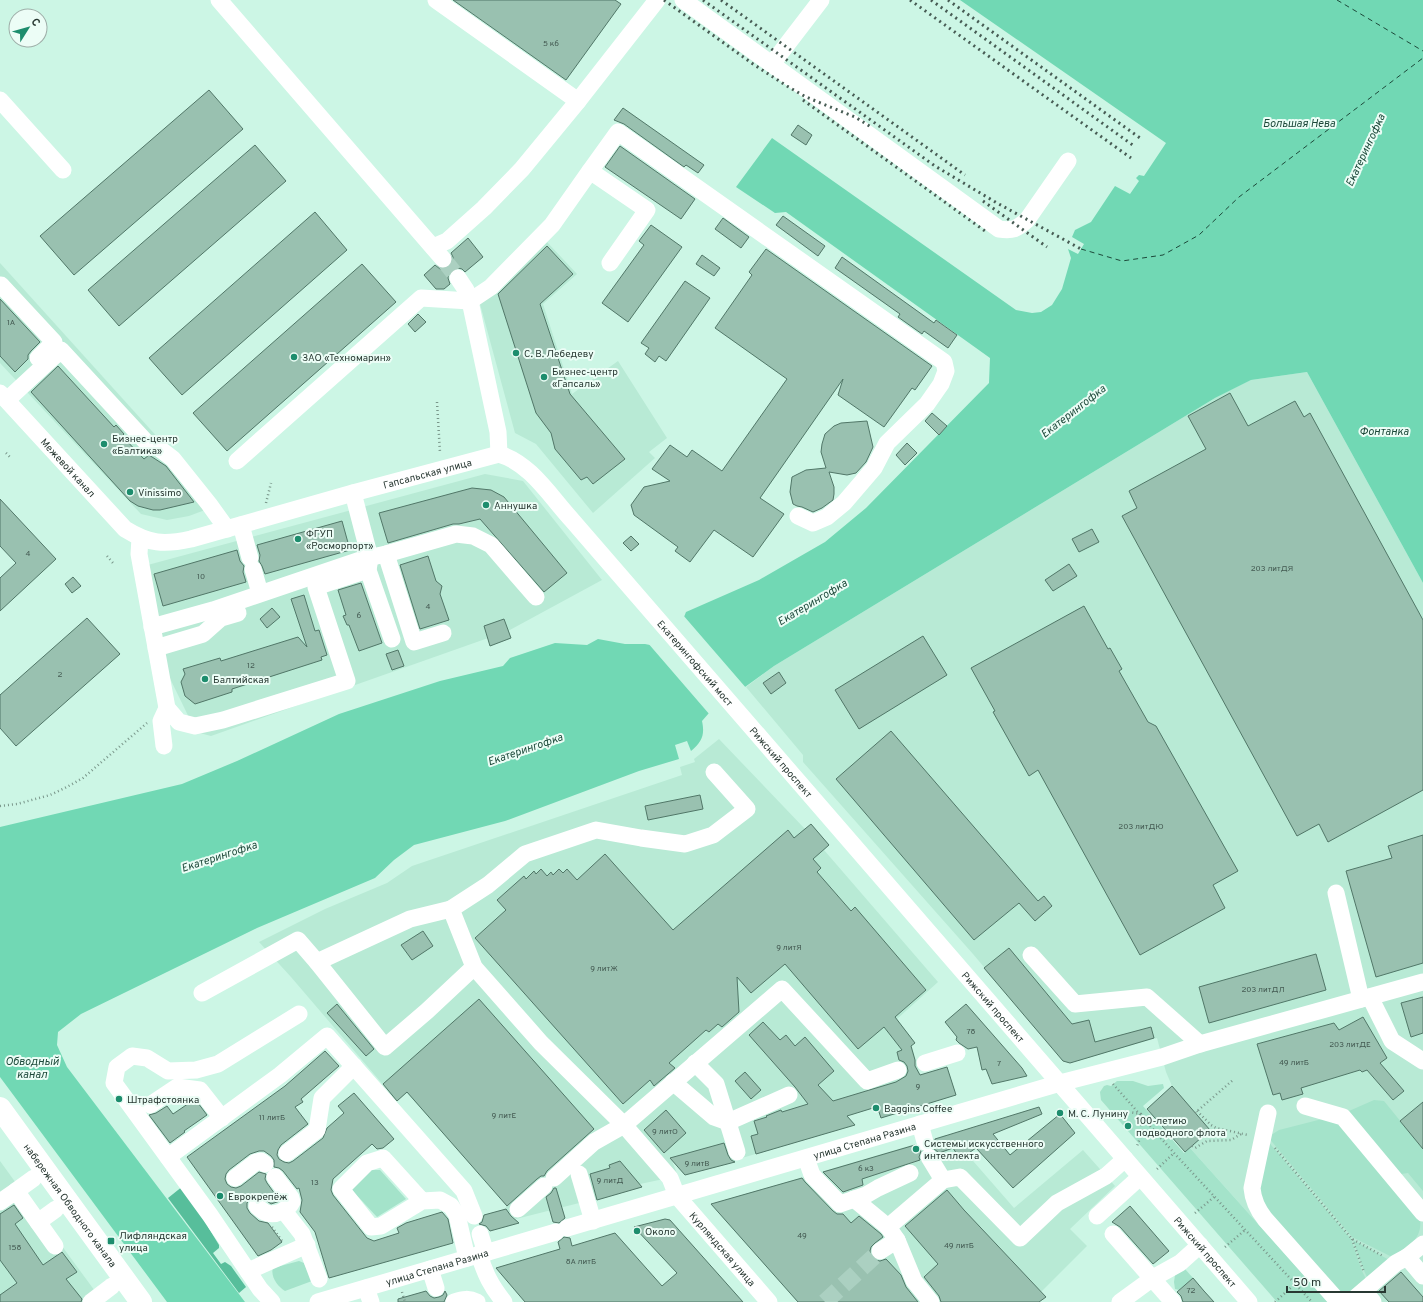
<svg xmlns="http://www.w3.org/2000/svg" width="1423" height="1302" font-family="Overpass,sans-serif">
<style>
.built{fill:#b8ead5}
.green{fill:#a4e3ca}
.forest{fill:#57be9b}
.water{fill:#71d8b4}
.pier{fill:#ccf6e5}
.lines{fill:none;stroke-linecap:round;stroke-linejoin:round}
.ferry{stroke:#1d493a;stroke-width:1;stroke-dasharray:5 4;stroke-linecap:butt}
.building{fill:#99c1b0;stroke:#517768}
.minor-tunnel{stroke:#abd0c1;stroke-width:17;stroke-dasharray:17 8;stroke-linecap:butt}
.path{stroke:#79968a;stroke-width:2.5;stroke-dasharray:1 3;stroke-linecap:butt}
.minor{stroke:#fff;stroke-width:17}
.major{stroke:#fff;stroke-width:22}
.rail{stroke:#475c54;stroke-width:3;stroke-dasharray:2 4;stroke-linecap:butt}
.poi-dot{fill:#1d8d6d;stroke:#ecfdf6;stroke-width:1.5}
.labels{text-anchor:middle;stroke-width:4;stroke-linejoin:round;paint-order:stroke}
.number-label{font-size:8px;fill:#445a52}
.poi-label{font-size:10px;fill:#283832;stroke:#ecfdf6;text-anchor:start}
.street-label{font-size:10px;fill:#283832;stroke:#ecfdf6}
.water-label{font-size:11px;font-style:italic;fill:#1d493a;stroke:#ecfdf6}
</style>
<rect width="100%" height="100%" fill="#ccf6e5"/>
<g class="built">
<polygon points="547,242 577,274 543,304 572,394 618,361 667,438 649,452 655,458 593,513 536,444 515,433 480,304"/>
<polygon points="0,263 216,502 205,510 189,516 167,520 141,514 0,363"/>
<polygon points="1307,372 1423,583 1423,1302 1328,1302 1190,1148 1185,1152 1147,1109 1172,1086 1166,1072 1157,1038 1070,1063 1063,1061 973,954 803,762 803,755 746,687 774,666 1215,398 1251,380"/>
<polygon points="485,474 523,481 602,580 508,631 211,736 196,732 163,664 144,566"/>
<polygon points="719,739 805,829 811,824 829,845 824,850 938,982 897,1019 915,1043 910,1047 912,1047 920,1075 947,1067 956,1095 881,1118 878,1109 874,1110 873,1108 847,1116 855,1125 735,1160 735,1162 685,1175 672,1161 678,1176 640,1184 639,1187 638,1188 591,1202 591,1200 516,1219 506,1209 506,1204 407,1093 397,1101 291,977 259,942 325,909 387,883 412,866 682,775 680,767 695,762 694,759"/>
<polygon points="946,1135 960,1159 967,1154 1014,1208 1083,1150 1115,1186 1070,1229 1087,1246 1031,1302 798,1302 714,1207 715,1203"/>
<polygon points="0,1161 42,1219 103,1302 0,1302"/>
</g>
<g class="green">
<polygon points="1117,1081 1133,1081 1148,1086 1163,1084 1164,1088 1143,1106 1184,1153 1190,1148 1328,1302 1277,1302 1101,1100 1100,1092 1104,1086 1107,1085 1111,1086"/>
<polygon points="1374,1100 1384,1101 1423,1149 1423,1191 1408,1173 1394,1175 1347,1117 1349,1111"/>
<path d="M1326,1118H1334L1420,1219C1423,1239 1407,1247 1394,1258L1352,1237L1268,1137L1279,1130Z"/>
<polygon points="1266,1139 1351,1239 1362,1271 1367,1281 1354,1292 1340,1293 1256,1197"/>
<polygon points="370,1170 380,1170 406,1199 377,1217 350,1188"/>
<polygon points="1353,1240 1391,1261 1368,1279 1365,1273"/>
<path d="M299,1261L304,1263L312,1281L285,1291C278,1287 270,1276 273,1268Z"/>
<polygon points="1185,1269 1193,1278 1179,1290 1175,1289 1174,1282 1175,1275"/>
</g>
<polygon class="forest" points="183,1186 206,1219 208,1227 219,1245 219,1248 213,1253 221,1264 225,1262 231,1266 246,1287 239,1293 168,1198"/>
<path class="water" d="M960,0H1423V583L1307,372L1251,380L1215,398L774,666L709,713L702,721C705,735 702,742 691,751L687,741L675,745L679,759L639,771L505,821L414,845L394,860L375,878L257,928L81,1014L58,1032L57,1045L67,1067L245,1302H167L0,1077V827L182,784L237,761L339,714L440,681L503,666L510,658L555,643L587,645L598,639L625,644H645L650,645L684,617L686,612L759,580L825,542L866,508L989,383L990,358L786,212L775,213L736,187L772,138L1016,310L1032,313L1041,312L1052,305L1062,289L1071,258L1068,249L1078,254L1084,244L1072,237L1075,230L1091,222L1115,186L1130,194L1139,181L1136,178L1139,175L1144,176L1166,143Z"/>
<polygon class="pier" points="683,615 747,689 710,715 647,642 650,643"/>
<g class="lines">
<g class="ferry">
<polyline points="1337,0 1423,51"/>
<polyline points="1081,249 1122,261 1163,255 1199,235 1239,197 1423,58"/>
</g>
</g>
<g class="building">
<polygon points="453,0 615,0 621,4 566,80"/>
<polygon points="209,90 243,129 74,275 40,236"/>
<polygon points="623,108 704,165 698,173 686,165 684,167 624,124 614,120"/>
<polygon points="798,125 812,135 806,145 791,135"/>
<polygon points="255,145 286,181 119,326 88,290"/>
<polygon points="620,146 695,199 681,219 605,167"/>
<polygon points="315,212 347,250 182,395 149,358"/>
<polygon points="783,216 825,246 818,256 776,225"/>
<polygon points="723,218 749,237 741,248 715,229"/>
<polygon points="651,225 682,247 628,322 602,303 644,245 639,241"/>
<polygon points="468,238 483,257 465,272 462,269 458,268 452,270 449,273 448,278 450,284 444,289 436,289 424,275 435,265 440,269 445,269 449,267 453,262 453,257 451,253"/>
<polygon points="547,246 573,274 540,304 570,394 625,459 593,484 587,477 581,480 555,449 551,433 536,413 498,294"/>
<polygon points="766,249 932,366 915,390 912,388 884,427 838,395 843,379 760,498 784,514 753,557 714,530 690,562 675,551 678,547 634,515 631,505 644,487 670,481 652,469 670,445 687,457 692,450 722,471 787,379 715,328 752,275 749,272"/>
<polygon points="702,255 720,268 714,276 696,264"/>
<polygon points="842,257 934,323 936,320 957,335 948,348 924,331 922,334 898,317 900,314 835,268"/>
<polygon points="362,264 396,302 227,451 193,413"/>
<polygon points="685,281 710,298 666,361 659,356 655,362 645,354 649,348 641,343"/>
<polygon points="0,299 40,342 31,351 28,355 28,359 15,372 0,356"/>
<polygon points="418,314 426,322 415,332 408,324"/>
<polygon points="58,366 114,427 116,425 124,434 122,436 144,459 149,455 166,466 194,502 160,510 153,510 138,506 130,501 31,392"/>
<polygon points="1230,393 1248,426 1295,401 1304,417 1310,413 1423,620 1423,790 1328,842 1319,824 1297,836 1122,516 1137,508 1129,491 1206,449 1188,416"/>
<polygon points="932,413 947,426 939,435 925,421"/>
<polygon points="867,421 873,447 866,462 856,473 847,475 829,472 834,487 834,494 833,500 822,508 813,512 802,507 797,506 793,504 790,492 792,477 806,470 826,468 821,452 822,444 825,434 834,426 841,423"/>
<polygon points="907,443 917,453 905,465 896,455"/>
<polygon points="472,488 491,490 504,497 567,573 544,592 480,519 459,524 453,524 388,543 379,513"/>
<polygon points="0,499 56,559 0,611 0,578 16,563 0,546"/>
<polygon points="342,521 350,550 265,574 262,566 259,561 260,555 257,545"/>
<polygon points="1092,529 1099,542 1079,552 1072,539"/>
<polygon points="631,536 639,544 631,551 623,543"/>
<polygon points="237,550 240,561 244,566 243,572 246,582 163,606 154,574"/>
<polygon points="428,556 436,581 442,586 440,594 449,620 420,629 400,565"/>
<polygon points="1069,564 1077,576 1053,591 1045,580"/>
<polygon points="73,577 81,586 72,593 65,584"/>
<polygon points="361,583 382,643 359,651 349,625 347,625 343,616 346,615 338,590"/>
<polygon points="304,595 315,631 319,630 327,655 321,657 322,660 232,689 232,692 195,704 185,696 181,682 185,674 183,669 220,658 221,661 298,637 307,647 291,599"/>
<polygon points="1084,606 1108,649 1110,648 1122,669 1119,671 1148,722 1156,726 1238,871 1213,885 1225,908 1140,955 1038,770 1029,776 993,712 995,711 971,668"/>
<polygon points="272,608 280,617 267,628 260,619"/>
<polygon points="87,618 120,654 16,746 0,728 0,695"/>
<polygon points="504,619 511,638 490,646 484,626"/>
<polygon points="923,636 947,675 859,729 835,690"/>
<polygon points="398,650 404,666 392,670 386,654"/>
<polygon points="779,672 786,683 771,694 763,683"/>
<polygon points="891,731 1038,901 1044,896 1052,906 1035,921 1019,903 974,940 836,779"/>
<polygon points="700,795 703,809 648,820 645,806"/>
<polygon points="811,824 829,845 813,859 821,868 817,872 851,911 855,907 926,990 895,1017 915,1043 911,1046 915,1060 915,1066 920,1075 947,1067 956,1095 881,1118 878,1109 874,1110 873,1108 847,1116 855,1125 756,1154 751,1136 758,1134 754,1121 767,1117 766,1116 781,1110 782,1112 808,1104 795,1087 749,1035 763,1022 780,1040 786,1035 795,1046 805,1037 834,1071 818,1085 833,1101 896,1082 906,1076 908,1071 907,1066 904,1062 899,1060 897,1052 902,1050 884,1027 858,1049 785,964 751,993 737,977 739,1012 722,1027 718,1024 709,1032 706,1030 669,1063 675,1068 654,1086 650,1080 623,1104 475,938 506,910 497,900 524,876 526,879 534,871 536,874 541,869 547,876 551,872 553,875 559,869 563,873 567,869 577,880 605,854 673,930 788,830 794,838"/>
<polygon points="1423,835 1423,963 1376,977 1346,871 1392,858 1388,846"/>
<polygon points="423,931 433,946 412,960 401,945"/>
<polygon points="1009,948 1072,1024 1089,1020 1095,1042 1151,1027 1154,1038 1070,1063 1063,1061 984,968"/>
<polygon points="1316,954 1326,990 1209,1023 1199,987"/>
<polygon points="1423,997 1423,1033 1411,1037 1401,1003"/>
<polygon points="479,999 594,1129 547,1171 544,1176 541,1176 537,1179 507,1206 407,1092 397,1101 383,1084"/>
<polygon points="337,1004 374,1049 366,1056 327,1013"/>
<polygon points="966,1004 1022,1068 1027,1076 992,1084 986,1069 982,1070 977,1047 968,1049 959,1043 956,1040 957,1037 945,1022"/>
<polygon points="1363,1017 1387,1058 1380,1063 1404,1091 1393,1100 1367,1070 1362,1072 1360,1070 1301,1088 1303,1094 1282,1100 1280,1093 1273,1095 1257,1044 1334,1023 1339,1030"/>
<polygon points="325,1051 339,1066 301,1099 303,1102 295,1107 308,1124 281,1145 278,1150 277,1155 279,1159 284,1162 289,1163 293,1161 323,1138 327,1128 344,1113 338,1106 354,1093 394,1139 383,1148 377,1149 372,1144 333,1179 331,1190 333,1195 367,1238 374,1241 399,1233 397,1228 406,1223 442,1212 448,1219 453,1243 329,1278 315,1232 300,1212 302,1200 299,1188 297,1189 283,1171 279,1168 274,1167 274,1160 271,1156 264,1151 259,1151 250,1154 229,1170 226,1174 225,1179 227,1184 231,1187 236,1188 241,1186 259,1172 266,1174 265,1179 267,1183 280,1201 271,1204 260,1196 255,1196 250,1199 247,1203 247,1208 250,1213 259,1221 268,1223 282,1242 271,1250 258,1256 187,1157 285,1086"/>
<polygon points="745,1072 761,1090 751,1099 735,1081"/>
<polygon points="1172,1086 1210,1130 1185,1152 1147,1109"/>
<polygon points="195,1099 207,1115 184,1131 185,1132 170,1143 149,1115 156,1113 167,1106 173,1114"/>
<polygon points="1423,1102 1423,1149 1400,1121"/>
<polygon points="1039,1107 1042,1114 993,1134 1010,1155 1060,1114 1075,1133 1013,1188 976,1148 960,1159 953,1148 939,1153 933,1148 935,1144 935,1139"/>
<polygon points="666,1110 686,1133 664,1153 644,1130"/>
<polygon points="724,1143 728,1155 731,1160 735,1162 685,1175 670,1158"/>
<polygon points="915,1145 918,1149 921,1151 919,1157 920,1160 862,1179 863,1185 843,1192 823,1172"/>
<polygon points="620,1161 642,1187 597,1200 590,1174 610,1168 609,1165"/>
<polygon points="802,1178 805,1182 833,1211 837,1214 843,1214 851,1223 859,1216 881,1234 883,1237 875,1243 871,1247 870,1251 871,1256 875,1260 880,1261 886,1259 901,1275 906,1287 918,1302 798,1302 711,1204"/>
<polygon points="554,1188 556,1188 565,1218 559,1223 553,1222 546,1197 551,1193"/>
<polygon points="947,1190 964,1210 1046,1297 1039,1302 941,1302 939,1296 924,1277 938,1264 905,1226"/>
<polygon points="14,1205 23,1218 15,1224 43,1265 62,1252 77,1272 66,1279 82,1299 81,1302 0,1302 0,1295 17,1283 0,1260 0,1214"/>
<polygon points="1130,1206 1169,1251 1153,1264 1120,1227 1112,1222"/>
<polygon points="506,1209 511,1216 519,1223 490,1231 486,1226 479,1224 482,1222 484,1215"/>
<polygon points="665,1219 670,1220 743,1302 525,1302 496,1268 560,1249 558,1242 564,1237 570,1238 572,1246 615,1233 662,1286 677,1273 634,1227"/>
<polygon points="1401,1272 1423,1297 1423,1302 1389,1302 1379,1291"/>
<polygon points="1193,1278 1204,1291 1214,1302 1183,1302 1181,1296 1177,1292"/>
<polygon points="426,1291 430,1296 434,1298 439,1297 443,1295 445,1291 447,1295 444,1302 398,1302 398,1299"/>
</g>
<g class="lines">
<g class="minor-tunnel">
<polyline points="443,259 458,278"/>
<polyline points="825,1302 880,1251"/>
</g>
<g class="path">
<polyline points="437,402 440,453"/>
<polyline points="6,453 10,457"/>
<polyline points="266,503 271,483"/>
<polyline points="107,556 113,563"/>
<polyline points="0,806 17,804 50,795 65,788 83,778 147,723"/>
<polyline points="1113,1084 1174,1153 1312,1302"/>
<polyline points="1197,1111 1211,1125 1216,1128 1248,1135"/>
<polyline points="1195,1113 1233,1080"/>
<polyline points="1109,1115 1123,1111 1141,1114 1142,1133 1137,1146"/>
<polyline points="1192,1146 1195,1148 1207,1141 1231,1140 1241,1134"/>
<polyline points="1275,1148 1352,1239 1383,1256"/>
<polyline points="1157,1169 1174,1153"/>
<polyline points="1195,1213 1214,1197"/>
<polyline points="272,1227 282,1241"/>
<polyline points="1352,1239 1364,1272"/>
<polyline points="1225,1247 1245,1230"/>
<polyline points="402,1292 405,1302"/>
<polyline points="1275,1302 1295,1284"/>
</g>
<g class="minor">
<polyline points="219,0 443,259"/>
<polyline points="436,0 578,101"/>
<path d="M683,0L999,229C1013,231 1017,229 1027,220L1068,161"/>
<polyline points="772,64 821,0"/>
<polyline points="0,100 63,170"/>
<polyline points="590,171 618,132 944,362 946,371 941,384 927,404 887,443 874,468 844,503 827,517 813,523 798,516"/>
<polyline points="433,247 447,241 484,208 522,169 578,101 657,0"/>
<polyline points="458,278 466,290 470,301 498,432 499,454"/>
<polyline points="0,286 1,285 54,342 38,358"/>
<path id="s1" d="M0,393L125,529C149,544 164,545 191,539L353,493L499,454C530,463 550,496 571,519L1249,1302"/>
<polyline points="7,400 61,350 146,442 160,449 173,459 209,504 227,529"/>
<polyline points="237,461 421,298 470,301 491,287 552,225 590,171 647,210 610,263"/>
<polyline points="353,493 370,558 368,570 392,639"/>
<polyline points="241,525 250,558"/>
<polyline points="140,538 139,554 167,708 179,722 195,726 223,720 347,681 316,587 368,570"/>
<polyline points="386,554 414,642 443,633"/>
<polyline points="253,569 260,593"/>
<polyline points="152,627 213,610 363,559 386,554 456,534 473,536 491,545 536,597"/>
<polyline points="156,648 203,634 221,618 238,613"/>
<polyline points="164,746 161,721 167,708"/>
<path id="s2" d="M714,772L747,809L713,835L685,844L641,838L596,830L525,854L488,885L451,909L474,967L541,1043L624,1125L670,1178L677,1196L769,1302"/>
<polyline points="1336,893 1361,999"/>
<polyline points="1031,955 1075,1004 1147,997 1200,1044"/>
<polyline points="317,962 410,919 451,909"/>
<polyline points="202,993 298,940 317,962 385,1047 427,1011 474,967"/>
<polyline points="1370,997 1392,1041 1423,1061"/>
<polyline points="695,1063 716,1084 737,1152"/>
<polyline points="925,1063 957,1053"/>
<polyline points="673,1082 714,1117 728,1122 789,1095"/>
<polyline points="150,1105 177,1087 200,1090 222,1118"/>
<polyline points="1305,1106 1343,1117 1423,1213"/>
<path d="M1268,1113L1252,1188C1253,1200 1257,1209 1265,1219L1336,1299L1344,1301L1354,1299L1396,1263L1407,1257"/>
<polyline points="920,1124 925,1142"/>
<polyline points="287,1153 317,1130 322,1098 354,1066"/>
<polyline points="168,1157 280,1075 327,1036 464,1191 474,1216"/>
<polyline points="806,1158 812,1175 840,1204 866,1195 878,1188 910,1173"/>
<polyline points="579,1174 593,1221"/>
<polyline points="235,1178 256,1162 261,1161 265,1164"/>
<polyline points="554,1178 594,1142 624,1125 782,989 867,1081 898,1070"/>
<polyline points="943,1180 960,1177 1020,1238 1057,1203 1106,1176 1125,1159"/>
<polyline points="16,1191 34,1178"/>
<polyline points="854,1199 888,1227 897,1240 914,1281 931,1302"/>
<polyline points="422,1201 383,1158 367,1163 341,1189 371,1227 381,1226 422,1201 440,1200 451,1206 457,1215 467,1258"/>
<polyline points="0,1202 16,1191 55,1246"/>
<path d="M257,1206C260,1209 263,1212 267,1213C276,1216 288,1210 292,1202L291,1198L275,1177"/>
<polyline points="518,1209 544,1186"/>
<polyline points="284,1211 302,1234 319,1279"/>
<polyline points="1097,1216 1140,1177"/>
<polyline points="38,1222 56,1209"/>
<polyline points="888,1227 943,1180 929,1157"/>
<path id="s3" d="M567,1228L1060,1083L1162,1057L1200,1044L1423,982"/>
<polyline points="480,1234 486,1253"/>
<polyline points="1113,1234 1173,1302"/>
<polyline points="1423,1244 1407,1257 1423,1276"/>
<polyline points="880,1251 897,1240"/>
<path d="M479,1254C485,1274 491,1286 504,1302"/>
<polyline points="430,1269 436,1288"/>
<polyline points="248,1271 307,1245"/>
<polyline points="366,1288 371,1302"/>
<polyline points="1364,1291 1373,1302"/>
<polyline points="91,1302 112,1286"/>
<polyline points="272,1302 260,1289 210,1215 114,1083 117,1067 132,1056 147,1058 168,1071 196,1070 218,1064 299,1014"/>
<path id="s4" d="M318,1302L556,1232"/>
<path d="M454,1302C463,1299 469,1298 477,1302"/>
<polyline points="1120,1302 1153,1278 1180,1263 1200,1245"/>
</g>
<path class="major" id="s5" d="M0,1108L141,1302"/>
<g class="rail">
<polyline points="664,0 753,64 787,86 806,97 855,117 871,127"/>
<polyline points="703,0 935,166 997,203 1081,249"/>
<polyline points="721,0 965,175"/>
<polyline points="910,0 1131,158"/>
<polyline points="931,0 1134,146"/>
<polyline points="948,0 1140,138"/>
<polyline points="803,100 985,231"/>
<polyline points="983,201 1047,247"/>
</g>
</g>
<g class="poi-dot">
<circle cx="516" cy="353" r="4"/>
<circle cx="294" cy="357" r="4"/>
<circle cx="544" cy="377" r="4"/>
<circle cx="104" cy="444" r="4"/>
<circle cx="130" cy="492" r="4"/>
<circle cx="486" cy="505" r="4"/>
<circle cx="298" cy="539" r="4"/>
<circle cx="205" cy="679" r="4"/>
<circle cx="119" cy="1099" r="4"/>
<circle cx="876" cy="1108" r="4"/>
<circle cx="1060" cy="1113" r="4"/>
<circle cx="1128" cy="1126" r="4"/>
<circle cx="916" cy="1149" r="4"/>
<circle cx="220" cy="1196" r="4"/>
<circle cx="637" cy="1231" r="4"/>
<rect x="107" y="1237" width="8" height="8" rx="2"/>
</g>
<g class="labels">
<g class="number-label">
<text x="551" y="46">5 к6</text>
<text x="11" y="325">1А</text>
<text x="28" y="556">4</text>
<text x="1272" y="571">203 литДЯ</text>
<text x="201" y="579">10</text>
<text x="428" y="609">4</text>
<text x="359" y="618">6</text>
<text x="251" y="668">12</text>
<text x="60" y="677">2</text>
<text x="1141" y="829">203 литДЮ</text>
<text x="789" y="950">9 литЯ</text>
<text x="604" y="971">9 литЖ</text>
<text x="1263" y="992">203 литДЛ</text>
<text x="971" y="1034">78</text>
<text x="1350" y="1047">203 литДЕ</text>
<text x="1294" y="1065">49 литБ</text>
<text x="999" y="1066">7</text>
<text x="918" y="1089">9</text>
<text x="504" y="1118">9 литЕ</text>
<text x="272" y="1120">11 литБ</text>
<text x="665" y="1134">9 литО</text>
<text x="697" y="1166">9 литВ</text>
<text x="866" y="1171">6 к3</text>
<text x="610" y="1183">9 литД</text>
<text x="315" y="1185">13</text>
<text x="802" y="1238">49</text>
<text x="959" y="1248">49 литБ</text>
<text x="15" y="1250">158</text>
<text x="581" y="1264">8А литБ</text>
<text x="1191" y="1293">72</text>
</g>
<g class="poi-label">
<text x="524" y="357">С. В. Лебедеву</text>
<text x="302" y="361">ЗАО «Техномарин»</text>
<text x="552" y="375">Бизнес-центр<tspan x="552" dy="12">«Гапсаль»</tspan></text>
<text x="112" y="442">Бизнес-центр<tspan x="112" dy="12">«Балтика»</tspan></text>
<text x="138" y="496">Vinissimo</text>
<text x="494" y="509">Аннушка</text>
<text x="306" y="537">ФГУП<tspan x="306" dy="12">«Росморпорт»</tspan></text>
<text x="213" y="683">Балтийская</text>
<text x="127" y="1103">Штрафстоянка</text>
<text x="884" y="1112">Baggins Coffee</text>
<text x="1068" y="1117">М. С. Лунину</text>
<text x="1136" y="1124">100-летию<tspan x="1136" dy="12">подводного флота</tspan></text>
<text x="924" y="1147">Системы искусственного<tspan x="924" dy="12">интеллекта</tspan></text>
<text x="228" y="1200">Еврокрепёж</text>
<text x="645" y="1235">Около</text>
<text x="119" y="1239">Лифляндская<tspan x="119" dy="12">улица</tspan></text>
</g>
<g class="street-label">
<text dy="4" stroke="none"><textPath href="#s1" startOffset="101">Межевой канал</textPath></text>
<text dy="4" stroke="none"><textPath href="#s1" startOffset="499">Гапсальская улица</textPath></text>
<text dy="4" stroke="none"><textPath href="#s1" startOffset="862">Екатерингофский мост</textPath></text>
<text dy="4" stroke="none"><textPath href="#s1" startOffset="993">Рижский проспект</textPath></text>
<text dy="4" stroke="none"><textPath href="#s1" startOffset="1317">Рижский проспект</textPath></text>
<text dy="4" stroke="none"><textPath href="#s3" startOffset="310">улица Степана Разина</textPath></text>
<text dy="4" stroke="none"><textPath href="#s5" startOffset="120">набережная Обводного канала</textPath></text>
<text dy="4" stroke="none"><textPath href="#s2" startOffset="819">Курляндская улица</textPath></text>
<text dy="4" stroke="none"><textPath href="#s1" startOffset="1641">Рижский проспект</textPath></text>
<text dy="4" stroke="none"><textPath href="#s4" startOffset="124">улица Степана Разина</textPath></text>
</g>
<g class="water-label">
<text x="1299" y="127">Большая Нева</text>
<text transform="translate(1365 150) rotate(-65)" y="4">Екатерингофка</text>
<text transform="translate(1073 411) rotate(-38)" y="4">Екатерингофка</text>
<text x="1384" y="435">Фонтанка</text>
<text transform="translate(812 602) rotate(-31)" y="4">Екатерингофка</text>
<text transform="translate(525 749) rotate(-19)" y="4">Екатерингофка</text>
<text transform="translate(219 856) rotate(-18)" y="4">Екатерингофка</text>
<text x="32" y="1065">Обводный<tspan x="32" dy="13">канал</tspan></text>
</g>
</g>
<g transform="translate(28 28) rotate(53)"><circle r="19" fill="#ecfdf6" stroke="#9eaea8"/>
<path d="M0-3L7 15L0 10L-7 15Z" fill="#1d8d6d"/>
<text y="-6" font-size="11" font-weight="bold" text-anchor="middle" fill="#283832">С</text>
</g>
<path d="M1287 1286v6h98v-6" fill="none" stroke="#283832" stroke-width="2"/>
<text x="1293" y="1286" font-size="12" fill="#283832" stroke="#ecfdf6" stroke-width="3" paint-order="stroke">50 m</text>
</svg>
